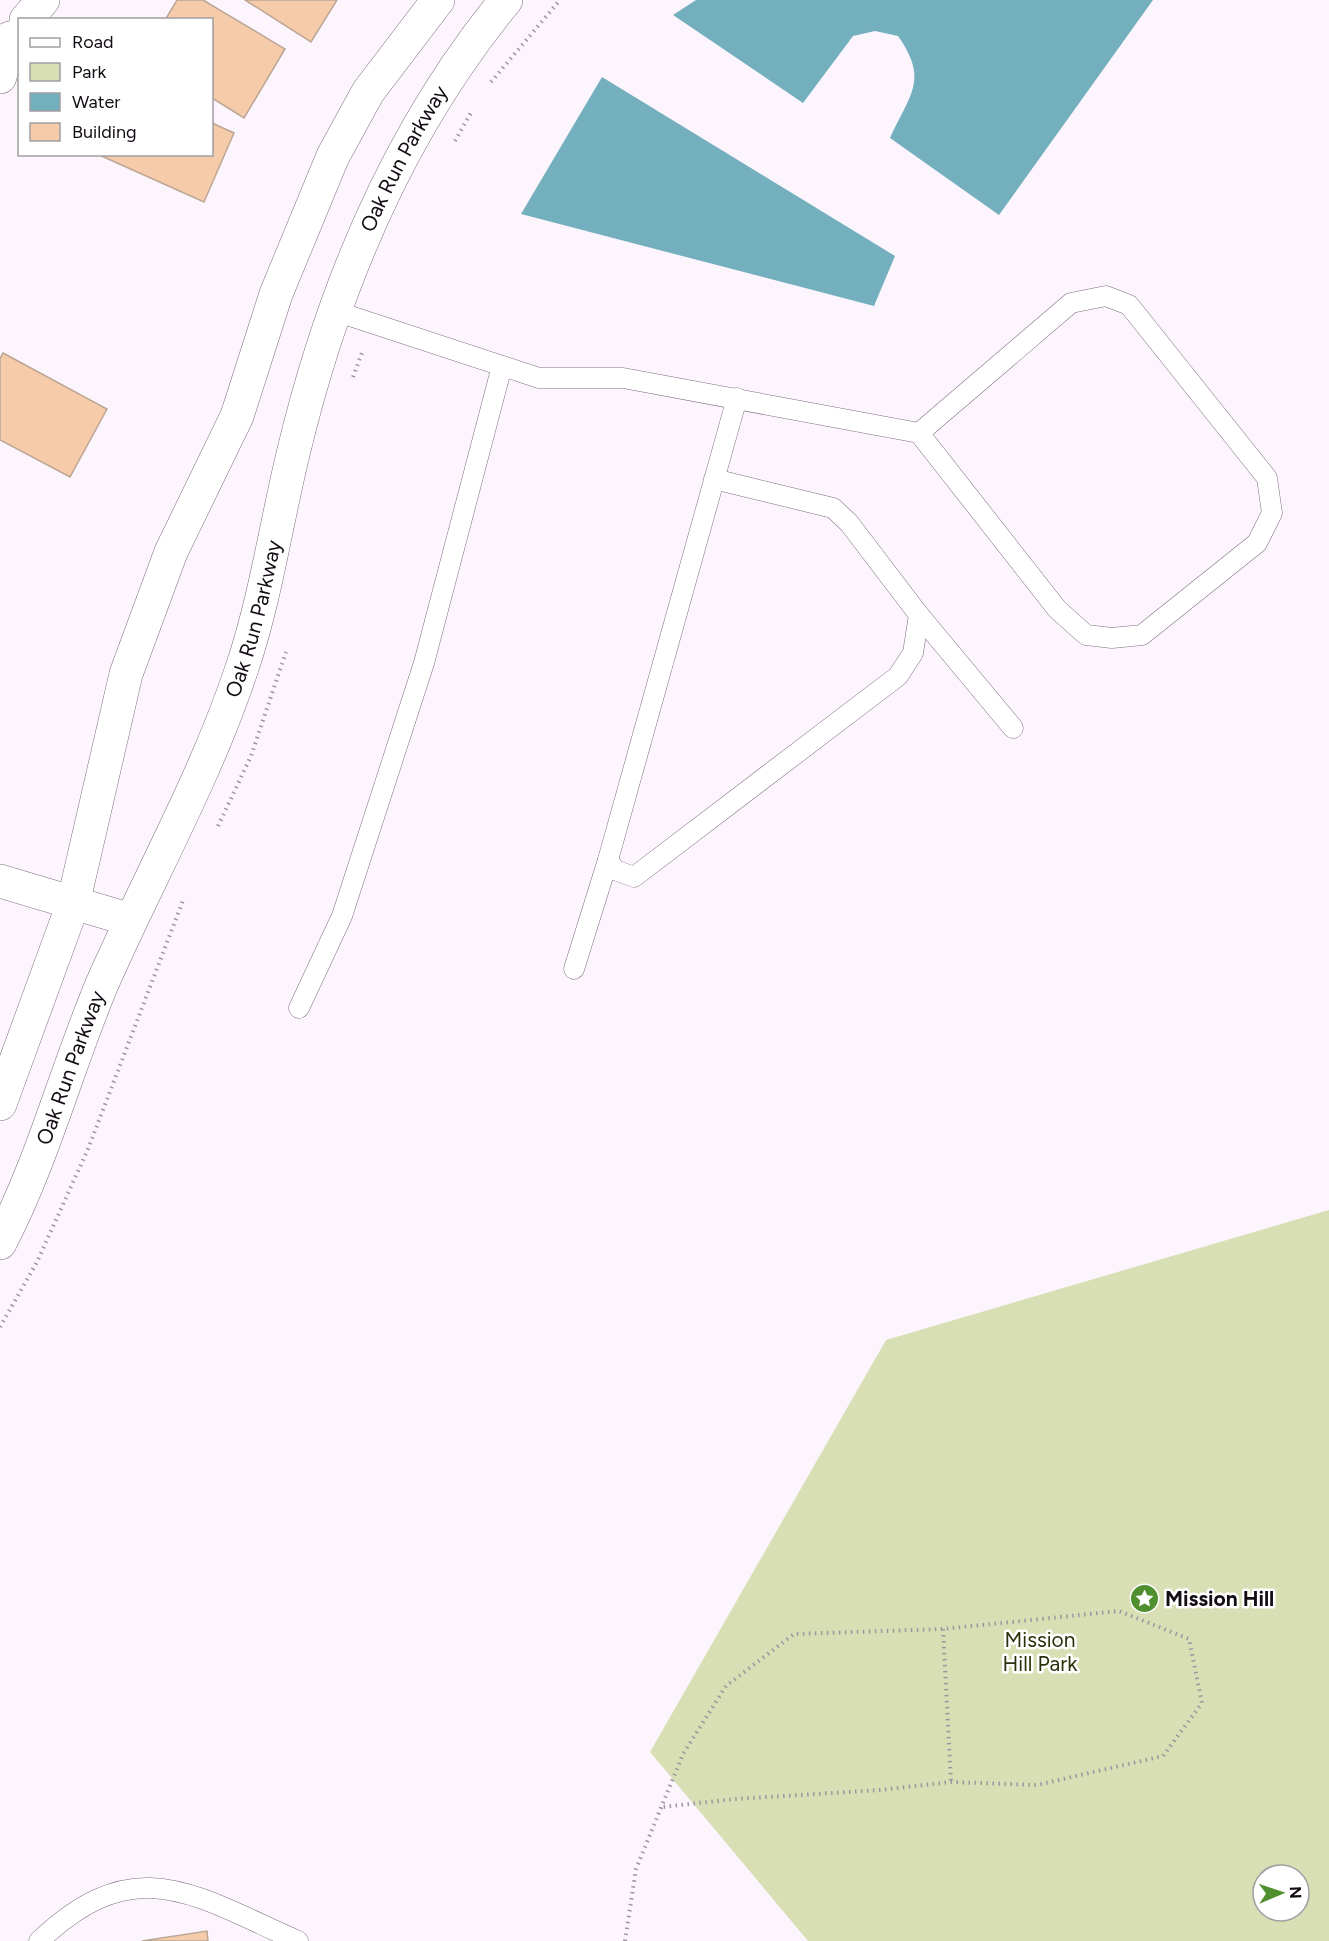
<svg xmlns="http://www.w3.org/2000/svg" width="1329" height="1941" font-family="Figtree,sans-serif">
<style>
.green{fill:#d8dfb4;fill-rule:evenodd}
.water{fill:#73afbd}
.building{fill:#f5cbaa;stroke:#bca695;stroke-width:1.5}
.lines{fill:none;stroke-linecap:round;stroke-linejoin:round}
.service-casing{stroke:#7f6e81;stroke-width:21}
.minor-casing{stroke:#7f6e81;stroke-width:34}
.tertiary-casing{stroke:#7f6e81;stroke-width:34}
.path{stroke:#9e969f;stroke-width:4;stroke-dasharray:1.5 4.5;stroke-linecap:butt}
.service{stroke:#fff;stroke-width:20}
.minor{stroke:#fff;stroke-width:33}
.tertiary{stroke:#fff;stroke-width:33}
.labels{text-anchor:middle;stroke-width:5;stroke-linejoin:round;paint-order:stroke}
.street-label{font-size:21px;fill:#130c14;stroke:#fff}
.poi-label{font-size:21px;font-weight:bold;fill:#130c14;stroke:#fff;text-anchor:start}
.park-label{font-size:21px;fill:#2d310b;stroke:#fff}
</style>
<rect width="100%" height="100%" fill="#fdf5fe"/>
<path class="green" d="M1329,1210V1941H808L650,1752L886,1340ZM1263,1875H1299V1911H1263Z"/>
<g class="water">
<path d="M696,0H1153L999,215L890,138C910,94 929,80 898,36L875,31L853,36L803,103L673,15Z"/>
<polygon points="602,77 895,256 874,306 521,214"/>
</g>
<g class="building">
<polygon points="177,0 203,0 285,49 244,118 212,98 212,20 165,20"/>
<polygon points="245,0 337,0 311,42"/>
<polygon points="212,123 234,133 204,202 97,154 212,154"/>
<polygon points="3,353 107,409 70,477 0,440 0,359"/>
<polygon points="207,1931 208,1941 142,1941"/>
</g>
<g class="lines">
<defs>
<g id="service">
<polyline points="335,311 539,378 623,378 919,433 1057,609 1086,635 1112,638 1142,635 1257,543 1272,513 1267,478 1129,305 1106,296 1071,303 919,433"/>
<polyline points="714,479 833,508 849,523 919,615 913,653 898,676 634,877 615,870 608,860 737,398"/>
<polyline points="919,615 1013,728"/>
<polyline points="574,969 608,860"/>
<polyline points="299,1008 342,916 424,663 502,366"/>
<path d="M39,1941C136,1849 193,1895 298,1941"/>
</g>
<g id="minor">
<polyline points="26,20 43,0"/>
<polyline points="0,43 10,38 0,77"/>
<polyline points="0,881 131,920"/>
</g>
<g id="tertiary">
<polyline points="0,1104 73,904 126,674 171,552 237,416 276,294 333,156 368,92 438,0"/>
<path id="s1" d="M0,1243C43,1160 66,1070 102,984C148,879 206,777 242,668C266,597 276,523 294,450C333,288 399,130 506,0"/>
</g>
</defs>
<use href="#service" class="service-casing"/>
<use href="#minor" class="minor-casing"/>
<use href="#tertiary" class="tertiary-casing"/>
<g class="path">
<polyline points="491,82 560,0"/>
<polyline points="455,141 472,111"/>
<polyline points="353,377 363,350"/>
<polyline points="218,826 251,756 286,652"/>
<polyline points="0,1327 37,1262 88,1149 184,898"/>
<polyline points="943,1629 951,1782"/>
<polyline points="625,1941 636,1869 683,1754 726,1686 794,1634 943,1629 1119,1611 1189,1639 1202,1703 1163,1756 1037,1785 951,1782 880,1790 735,1799 662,1807"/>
</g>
<use href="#service" class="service"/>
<use href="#minor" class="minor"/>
<use href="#tertiary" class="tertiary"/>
</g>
<defs>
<symbol id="sight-disc" viewBox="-11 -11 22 22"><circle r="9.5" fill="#508f30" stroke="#fff"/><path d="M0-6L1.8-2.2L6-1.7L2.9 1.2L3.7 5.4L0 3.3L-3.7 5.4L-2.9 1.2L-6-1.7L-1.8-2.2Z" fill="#fff"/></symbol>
</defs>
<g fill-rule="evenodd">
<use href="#sight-disc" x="1128" y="1582" width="33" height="33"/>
</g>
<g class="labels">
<g class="street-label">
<text dy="7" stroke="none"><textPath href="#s1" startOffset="1161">Oak Run Parkway</textPath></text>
<text dy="7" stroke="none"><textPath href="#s1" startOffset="675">Oak Run Parkway</textPath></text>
<text dy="7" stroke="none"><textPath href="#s1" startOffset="189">Oak Run Parkway</textPath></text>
</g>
<g class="poi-label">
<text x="1165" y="1606">Mission Hill</text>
</g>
<g class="park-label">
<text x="1040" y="1647">Mission<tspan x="1040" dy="24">Hill Park</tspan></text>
</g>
</g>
<rect x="18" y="18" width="195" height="138" fill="#ffffff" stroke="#a19ea1" stroke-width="1.5"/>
<rect x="30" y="38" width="30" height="9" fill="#ffffff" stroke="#a19ea1" stroke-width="1.5"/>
<text x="72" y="48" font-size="18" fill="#130c14">Road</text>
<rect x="30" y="63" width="30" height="18" fill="#d8dfb4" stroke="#a19ea1" stroke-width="1.5"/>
<text x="72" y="78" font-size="18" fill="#130c14">Park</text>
<rect x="30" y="93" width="30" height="18" fill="#73afbd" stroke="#a19ea1" stroke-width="1.5"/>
<text x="72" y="108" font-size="18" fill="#130c14">Water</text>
<rect x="30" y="123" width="30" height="18" fill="#f5cbaa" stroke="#a19ea1" stroke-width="1.5"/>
<text x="72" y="138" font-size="18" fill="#130c14">Building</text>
<g transform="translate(1281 1893) rotate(88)"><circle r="28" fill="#ffffff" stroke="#a19ea1" stroke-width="1.5"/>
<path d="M0-4.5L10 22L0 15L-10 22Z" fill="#508f30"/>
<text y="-9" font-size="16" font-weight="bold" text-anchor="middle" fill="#130c14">N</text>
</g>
</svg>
